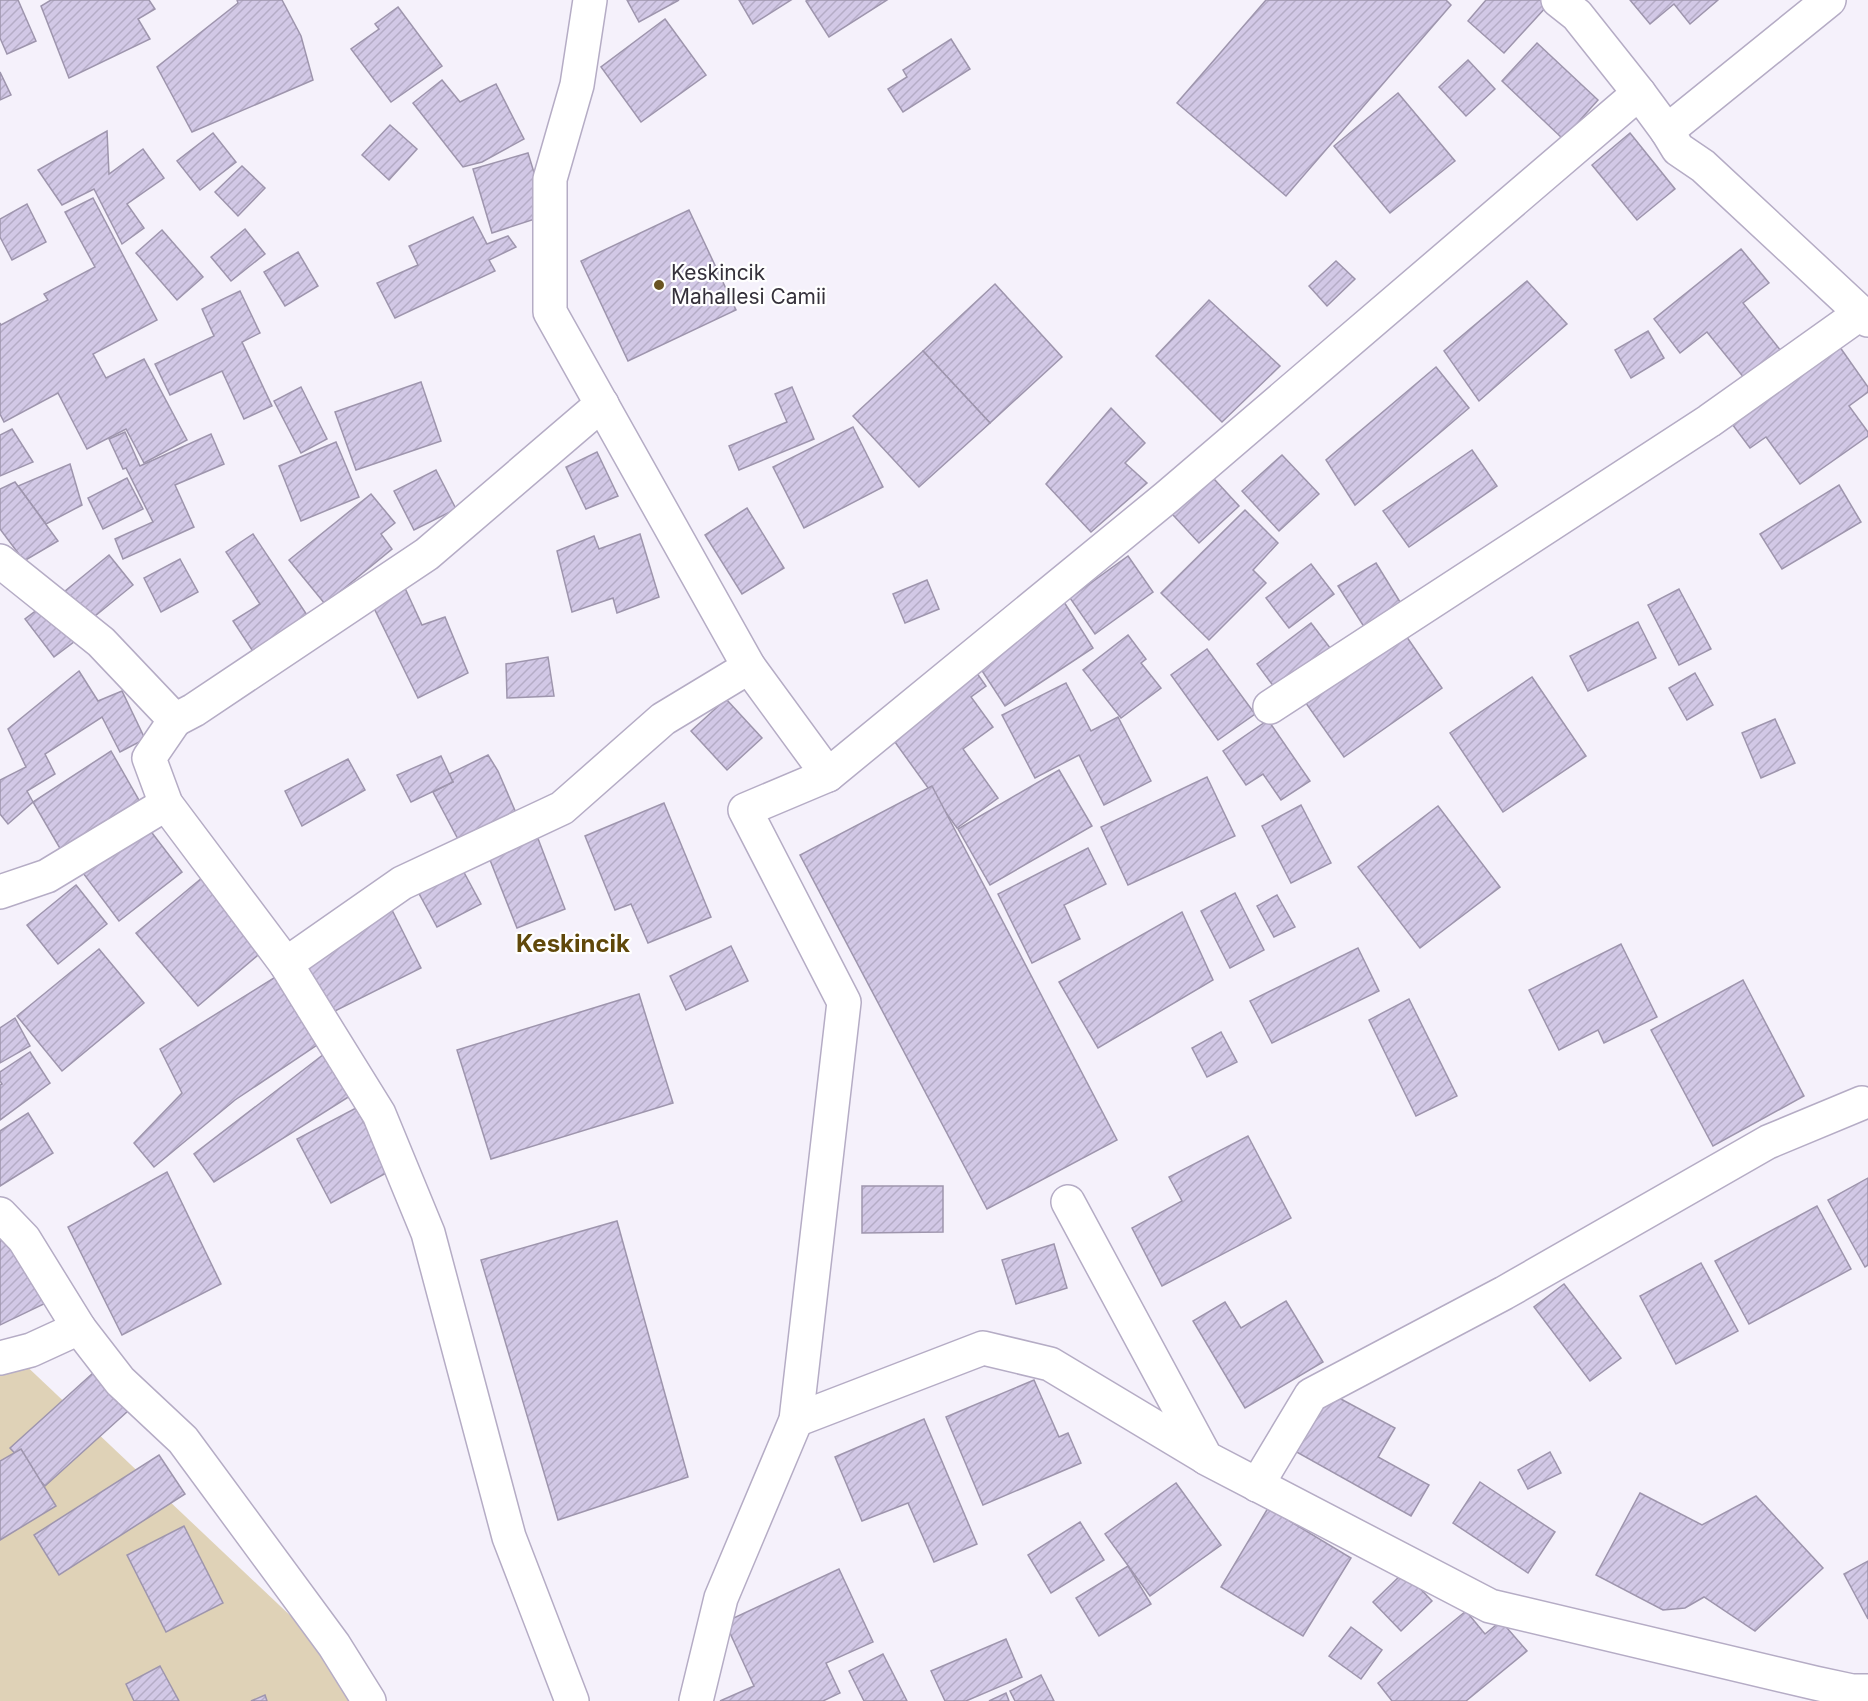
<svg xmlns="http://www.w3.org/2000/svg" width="1868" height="1701" font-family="Inter,sans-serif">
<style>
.green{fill:#dfd2b7}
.building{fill:url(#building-hatch);stroke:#9e95ad;stroke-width:1.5}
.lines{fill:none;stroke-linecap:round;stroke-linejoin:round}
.minor-casing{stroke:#b5acc5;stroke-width:36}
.minor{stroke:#fff;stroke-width:33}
.poi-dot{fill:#6a5423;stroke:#fff;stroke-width:2}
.labels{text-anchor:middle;stroke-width:4.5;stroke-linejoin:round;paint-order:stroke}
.poi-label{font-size:21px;fill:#35313b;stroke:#fff;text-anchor:start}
.quarter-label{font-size:24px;font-weight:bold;fill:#60480a;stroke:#fff}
</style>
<defs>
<pattern id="building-hatch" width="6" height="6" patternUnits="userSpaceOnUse" patternTransform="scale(1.5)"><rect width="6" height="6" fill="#d2c8e6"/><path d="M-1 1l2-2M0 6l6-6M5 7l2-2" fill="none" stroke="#b5acc6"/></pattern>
</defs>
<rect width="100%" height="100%" fill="#f5f1fb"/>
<polygon class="green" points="0,1341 315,1639 353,1701 0,1701"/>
<g class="building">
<polygon points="0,0 18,0 36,41 7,54 0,38"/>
<polygon points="51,0 149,0 155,9 138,19 150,39 69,78 41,6"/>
<polygon points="237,0 282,0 301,36 313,80 192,132 157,67 238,3"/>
<polygon points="627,0 679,0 639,22"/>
<polygon points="739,0 791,0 753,24"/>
<polygon points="808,0 887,0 829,37 806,1"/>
<polygon points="1266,0 1446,0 1451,5 1286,196 1177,103"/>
<polygon points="1486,0 1541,0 1547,6 1504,53 1468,21"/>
<polygon points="1630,0 1718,0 1690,24 1674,4 1650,24"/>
<polygon points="398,7 442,66 391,102 351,49 379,29 375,24"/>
<polygon points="665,19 706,75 641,122 601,67"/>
<polygon points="951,39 970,69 903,112 888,89 907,77 903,70"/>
<polygon points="1537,43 1598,100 1563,139 1502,81"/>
<polygon points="1468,60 1495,89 1466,116 1439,87"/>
<polygon points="0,72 11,95 0,100"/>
<polygon points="442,80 460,102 496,84 524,139 482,162 463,167 413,103"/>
<polygon points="1398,93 1455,161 1390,213 1334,146"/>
<polygon points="390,125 417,149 389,180 362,155"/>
<polygon points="107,131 109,174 143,149 164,178 127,204 144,228 122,244 94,189 62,205 38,170"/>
<polygon points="213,133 236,162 200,190 177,161"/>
<polygon points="1630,133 1675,189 1637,220 1592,165"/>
<polygon points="528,153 547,215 492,233 473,169"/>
<polygon points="242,166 265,188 238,216 215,192"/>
<polygon points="93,198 157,320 93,354 106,378 144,359 187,440 144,463 126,429 87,449 58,393 4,422 0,414 0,323 1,325 48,300 44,294 95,267 65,212"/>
<polygon points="27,204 46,242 12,260 0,237 0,219"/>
<polygon points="689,210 736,310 628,361 581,261"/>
<polygon points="473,217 487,244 508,236 516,247 489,260 495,271 395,318 377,283 418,265 409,246"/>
<polygon points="245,229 265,254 231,281 211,257"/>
<polygon points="162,230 203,277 177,300 136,253"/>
<polygon points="1741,249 1769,283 1743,303 1785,356 1749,384 1707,332 1680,353 1654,319"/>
<polygon points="298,252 318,286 285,306 264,272"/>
<polygon points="1336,261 1355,279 1327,306 1309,286"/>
<polygon points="1527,281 1567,324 1479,401 1444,351"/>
<polygon points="995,284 1062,357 990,423 923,351"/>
<polygon points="240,291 260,333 242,342 272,406 244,419 222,371 170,395 155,364 214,336 202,309"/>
<polygon points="1209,300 1280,366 1222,422 1156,356"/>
<polygon points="1648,331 1664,358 1631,378 1615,350"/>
<polygon points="1837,343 1868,387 1868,392 1849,406 1868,432 1868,436 1800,484 1766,437 1750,448 1729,420"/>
<polygon points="923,351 990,423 919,487 853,416"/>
<polygon points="1436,367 1469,408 1355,505 1326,460"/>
<polygon points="421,382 441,441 356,470 335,412"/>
<polygon points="301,387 327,439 301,453 274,401"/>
<polygon points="792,387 814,439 739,470 729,446 787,422 775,394"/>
<polygon points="1111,408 1145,443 1125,463 1147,483 1091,532 1046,484"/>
<polygon points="853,427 883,487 804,528 773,467"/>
<polygon points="12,429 33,462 0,476 0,435"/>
<polygon points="125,432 140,466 211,434 224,464 175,485 194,527 123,559 115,539 153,522 126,468 123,469 109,439"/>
<polygon points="336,442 359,497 301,521 279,466"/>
<polygon points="1472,450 1497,486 1409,547 1383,511"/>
<polygon points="597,452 618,496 586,509 566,467"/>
<polygon points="1282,455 1319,494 1279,531 1242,491"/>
<polygon points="70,464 82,505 46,524 18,486"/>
<polygon points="1202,466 1239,506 1199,543 1161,502"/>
<polygon points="436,470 456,509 414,530 394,491"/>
<polygon points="127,478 143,509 103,529 88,498"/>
<polygon points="15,482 58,541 24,561 0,529 0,489"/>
<polygon points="1839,485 1861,522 1782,569 1760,534"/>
<polygon points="371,494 395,523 381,534 392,549 325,604 289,560"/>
<polygon points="747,508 784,568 742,594 705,535"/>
<polygon points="1245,510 1278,543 1253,570 1266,583 1209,640 1161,593"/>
<polygon points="253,534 309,618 254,653 233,621 260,604 226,552"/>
<polygon points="640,534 659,597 617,613 613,598 572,612 557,551 594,536 599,549"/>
<polygon points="109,555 133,585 89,621 65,591"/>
<polygon points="1128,556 1153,592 1095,634 1070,598"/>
<polygon points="180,559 198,592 161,612 144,578"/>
<polygon points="1376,563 1405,610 1368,633 1338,586"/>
<polygon points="1311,564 1334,594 1289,628 1266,598"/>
<polygon points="927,580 939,609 905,623 893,594"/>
<polygon points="404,586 422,625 445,617 468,673 418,698 372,604"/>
<polygon points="1679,589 1711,649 1679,665 1648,605"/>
<polygon points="54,597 83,635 54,657 25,619"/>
<polygon points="1064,602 1093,648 1005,706 975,660"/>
<polygon points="1638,622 1656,658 1588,691 1570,656"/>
<polygon points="1311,623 1334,653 1280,695 1257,664"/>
<polygon points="1402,630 1442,688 1344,757 1303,699"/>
<polygon points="1128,635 1146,659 1141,663 1161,688 1121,718 1083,670"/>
<polygon points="1207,649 1255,714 1218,740 1171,675"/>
<polygon points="548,657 554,696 507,698 506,664"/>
<polygon points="974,669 986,686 971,697 993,727 963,749 998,798 957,828 887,731"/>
<polygon points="79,671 98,701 122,691 145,739 120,752 102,717 45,754 55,774 27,791 33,802 8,824 0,814 0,780 26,767 8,729"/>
<polygon points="1695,673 1713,705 1687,720 1669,688"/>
<polygon points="1532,677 1586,756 1503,812 1450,733"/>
<polygon points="1066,683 1091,731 1118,717 1151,781 1104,805 1079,755 1035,778 1002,715"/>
<polygon points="726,699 762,738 727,770 691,731"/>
<polygon points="1775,719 1795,763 1761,778 1742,733"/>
<polygon points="1268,720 1310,781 1281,800 1263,774 1246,785 1223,751"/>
<polygon points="111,751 144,809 65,857 33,802"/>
<polygon points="488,755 498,771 516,813 459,841 433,792 453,782 449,774"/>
<polygon points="441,756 453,782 411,802 397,775"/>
<polygon points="348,759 365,790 302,826 285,791"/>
<polygon points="1059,770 1092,826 990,885 958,829"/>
<polygon points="1207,777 1235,836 1128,885 1101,827"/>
<polygon points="932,786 1117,1140 987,1209 800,855"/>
<polygon points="664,803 711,917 648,943 631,904 615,910 585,836"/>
<polygon points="1301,805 1331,863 1291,883 1262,826"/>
<polygon points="1438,806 1500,887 1420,948 1358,867"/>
<polygon points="146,825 182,872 119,921 83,873"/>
<polygon points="537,836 565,909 517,928 488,855"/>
<polygon points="1088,848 1106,884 1064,905 1080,939 1032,963 998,894"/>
<polygon points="460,865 481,904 437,927 416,888"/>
<polygon points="203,877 264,950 198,1006 136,933"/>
<polygon points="76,885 107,924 58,964 27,925"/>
<polygon points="1235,893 1264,950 1230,968 1201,911"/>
<polygon points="1277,895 1295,927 1274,937 1257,906"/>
<polygon points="392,910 421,968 327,1015 298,956"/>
<polygon points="1182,912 1213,980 1098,1048 1059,982"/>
<polygon points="1621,944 1657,1017 1604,1043 1598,1030 1559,1050 1529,990"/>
<polygon points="731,946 748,981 686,1010 670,976"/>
<polygon points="1358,948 1379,991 1272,1043 1250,1001"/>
<polygon points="99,949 144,1003 62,1071 17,1016"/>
<polygon points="277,976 323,1041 235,1100 154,1167 134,1143 182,1093 160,1049"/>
<polygon points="1743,980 1804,1096 1713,1146 1651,1030"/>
<polygon points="639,994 673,1103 491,1159 457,1050"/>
<polygon points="1409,999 1457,1096 1416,1116 1369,1020"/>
<polygon points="15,1018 30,1046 0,1063 0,1028"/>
<polygon points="1221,1032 1237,1062 1207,1077 1192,1048"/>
<polygon points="30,1052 50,1083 0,1120 0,1085 2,1084 0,1081 0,1072"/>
<polygon points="324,1054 350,1096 214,1182 194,1154"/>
<polygon points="356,1108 390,1171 331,1203 297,1139"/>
<polygon points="28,1113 53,1153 0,1186 0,1131"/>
<polygon points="1248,1136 1291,1218 1162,1286 1132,1228 1182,1201 1169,1177"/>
<polygon points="167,1172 221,1284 122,1335 68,1227"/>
<polygon points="1868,1178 1868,1265 1865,1267 1828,1200"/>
<polygon points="862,1186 943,1186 943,1232 862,1233"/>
<polygon points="1817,1206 1851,1269 1749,1324 1715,1261"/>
<polygon points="617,1221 688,1477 558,1520 481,1260"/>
<polygon points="0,1227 50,1301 0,1325"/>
<polygon points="1054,1244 1067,1288 1016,1304 1002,1260"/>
<polygon points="1701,1263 1738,1331 1676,1364 1640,1296"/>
<polygon points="1564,1284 1621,1358 1590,1381 1534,1307"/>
<polygon points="1286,1301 1323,1362 1245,1408 1193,1321 1225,1302 1241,1328"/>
<polygon points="93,1373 128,1411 45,1486 10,1448"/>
<polygon points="1034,1380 1059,1437 1068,1433 1081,1463 983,1505 946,1417"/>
<polygon points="1326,1391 1395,1428 1378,1457 1429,1485 1411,1516 1293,1450"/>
<polygon points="924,1419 977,1544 934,1562 908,1503 862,1521 835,1457"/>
<polygon points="21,1449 56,1506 0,1540 0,1461"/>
<polygon points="1550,1452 1561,1473 1528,1489 1518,1470"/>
<polygon points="159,1455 185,1494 59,1575 34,1535"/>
<polygon points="1480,1482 1555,1532 1528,1573 1453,1523"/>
<polygon points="1176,1483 1221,1545 1150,1596 1105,1534"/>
<polygon points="1640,1493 1702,1525 1756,1496 1823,1568 1755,1631 1704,1597 1685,1608 1663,1610 1596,1575"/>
<polygon points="1268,1508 1351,1558 1303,1636 1221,1587"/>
<polygon points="1080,1522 1104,1560 1051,1593 1028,1555"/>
<polygon points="184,1526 223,1603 166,1632 127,1555"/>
<polygon points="1868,1561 1868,1619 1844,1574"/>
<polygon points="1128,1566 1151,1604 1099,1636 1076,1598"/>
<polygon points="839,1569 873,1642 826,1663 840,1693 823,1701 720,1701 754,1686 725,1622"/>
<polygon points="1404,1572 1432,1601 1401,1631 1373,1602"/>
<polygon points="1466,1611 1485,1634 1501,1621 1527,1651 1466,1701 1392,1701 1378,1683"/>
<polygon points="1351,1627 1382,1650 1361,1679 1329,1656"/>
<polygon points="1006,1639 1022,1677 966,1701 945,1701 931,1671"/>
<polygon points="883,1654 907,1701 864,1701 849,1671"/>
<polygon points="160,1666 179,1701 134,1701 126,1684"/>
<polygon points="1041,1675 1054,1701 1015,1701 1010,1691"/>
<polygon points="1006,1693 1009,1701 989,1701"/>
<polygon points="265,1695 267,1701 251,1701"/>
</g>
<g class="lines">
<defs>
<g id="minor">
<polyline points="590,0 577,85 550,179 550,312 749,667 828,775 745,810 844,1002 796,1420 721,1598 696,1701"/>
<polyline points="1558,0 1577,15 1639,93"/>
<polyline points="1667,131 1678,149 1703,166 1861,313"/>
<polyline points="0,561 101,642 175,720 149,758 166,804 286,964 379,1114 428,1233 509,1537 572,1701"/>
<polyline points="1270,707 1709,421 1861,313 1868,320"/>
<polyline points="175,720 194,710 427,554 602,404"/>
<polyline points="828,775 1167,497 1639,93 1667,131 1829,0"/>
<polyline points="0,892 47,876 166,804"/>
<polyline points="286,964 402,883 562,808 663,719 749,667"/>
<polyline points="1068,1202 1206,1458 1490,1606 1815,1683 1852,1691 1868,1691"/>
<polyline points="0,1214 24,1239 79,1328"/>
<polyline points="0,1358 31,1350 79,1328 120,1381 183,1440 334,1645 369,1701"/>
<polyline points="796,1420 983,1348 1050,1364 1205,1457"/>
<polyline points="1257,1485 1311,1395 1504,1293 1768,1142 1862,1103"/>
</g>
</defs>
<use href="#minor" class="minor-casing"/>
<use href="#minor" class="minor"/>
</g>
<circle class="poi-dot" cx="659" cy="285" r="6"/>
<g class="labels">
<g class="poi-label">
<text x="671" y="280">Keskincik<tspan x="671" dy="24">Mahallesi Camii</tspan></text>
</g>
<g class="quarter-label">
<text x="573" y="952">Keskincik</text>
</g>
</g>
</svg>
